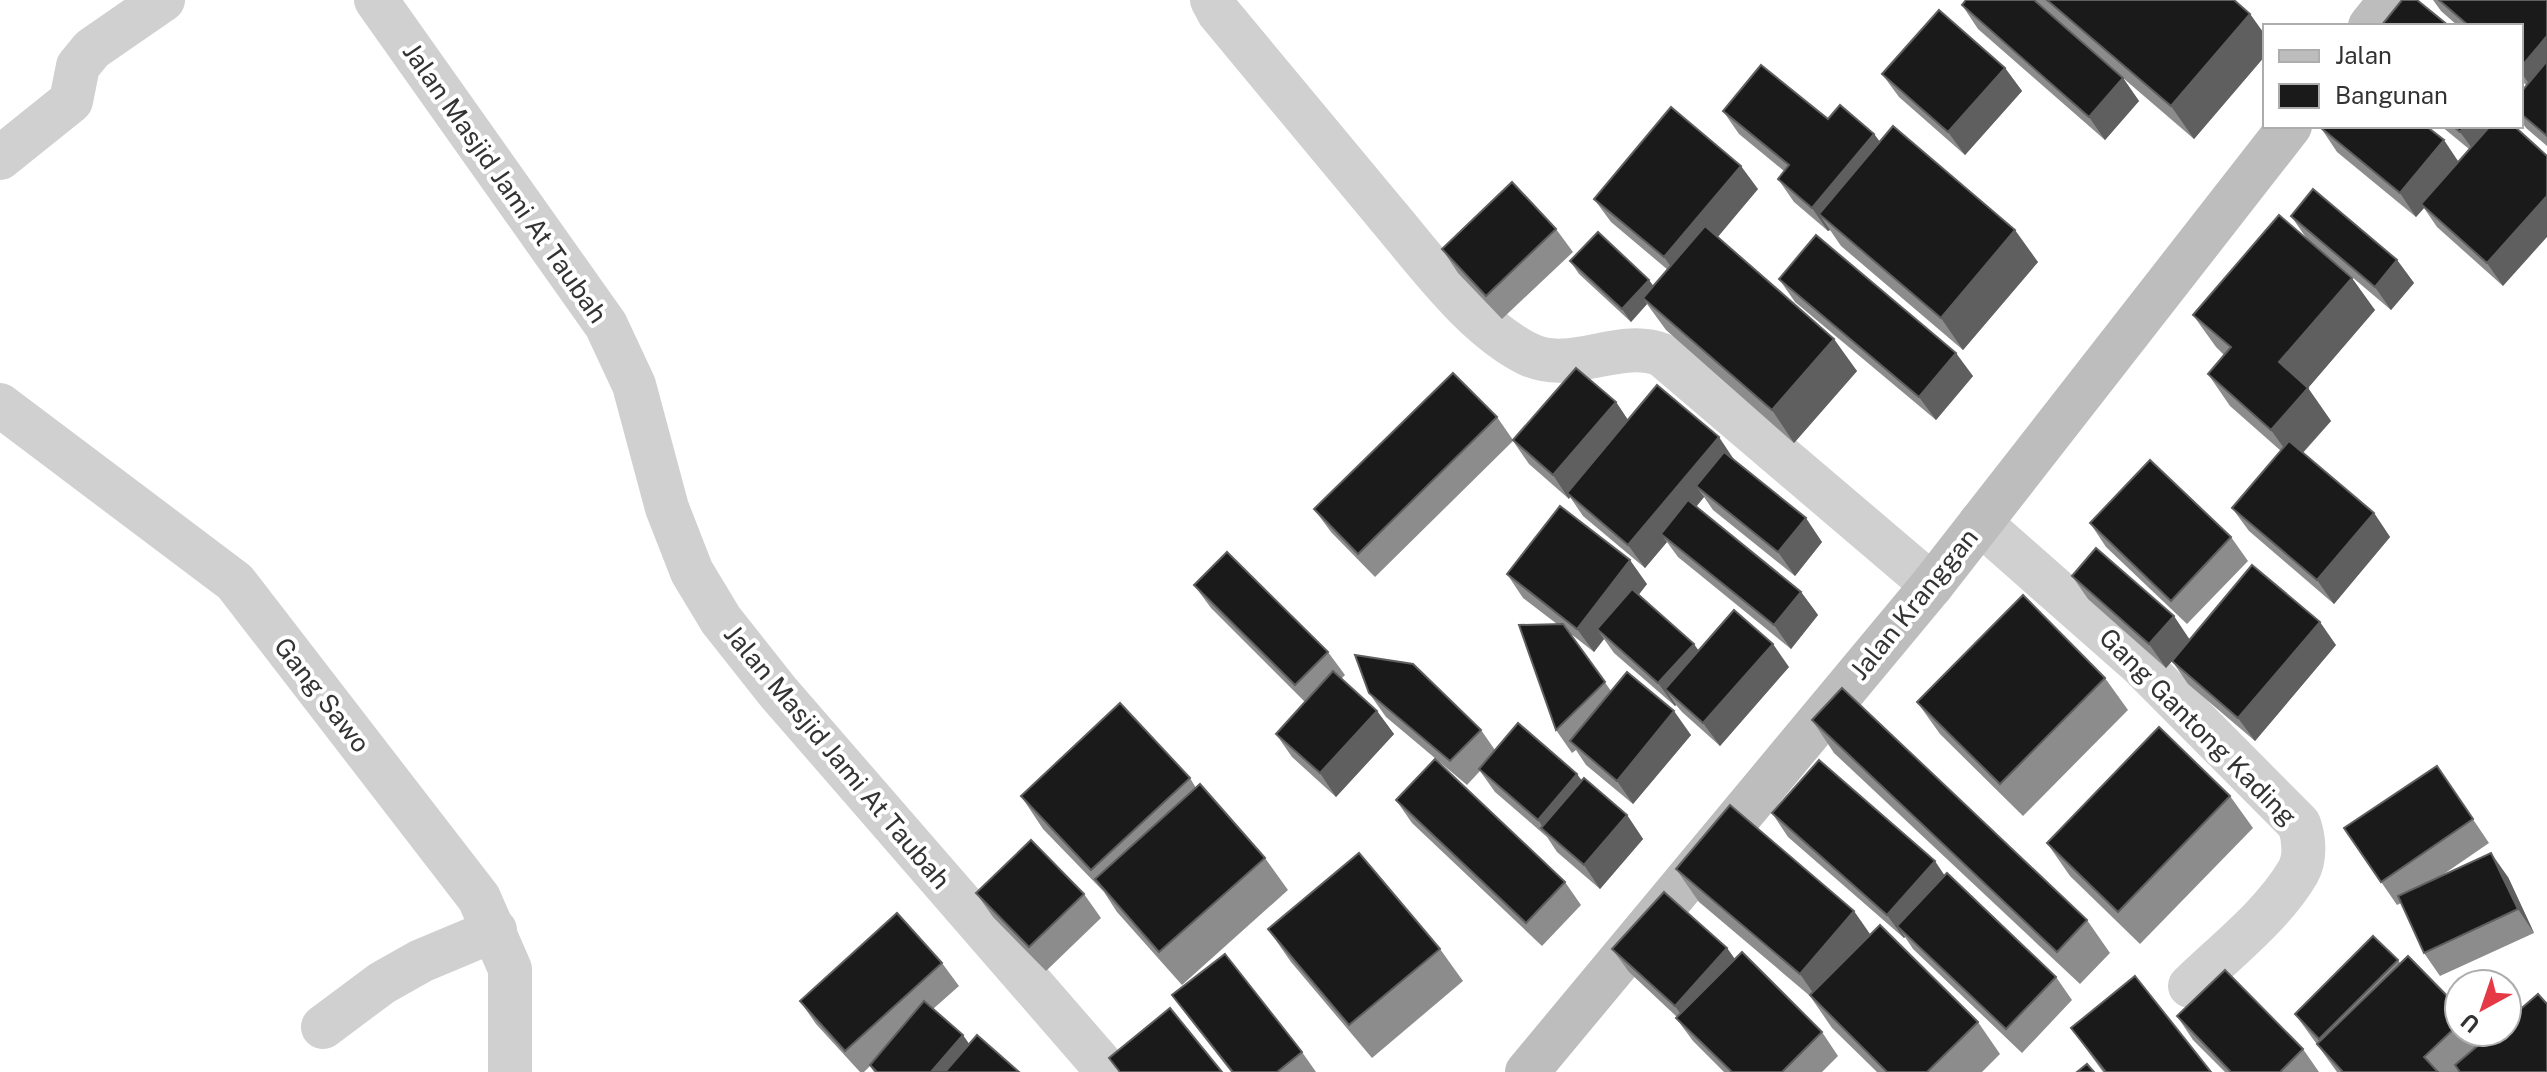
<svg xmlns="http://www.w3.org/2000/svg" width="2547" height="1072" font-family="'Public Sans',sans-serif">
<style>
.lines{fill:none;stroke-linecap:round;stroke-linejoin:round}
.street{stroke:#d0d0d0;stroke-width:44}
.secondary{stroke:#bdbdbd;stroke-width:44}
.wall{fill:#8c8c8c}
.shaded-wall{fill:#5f5f5f}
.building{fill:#1a1a1a;stroke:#5f5f5f;stroke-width:2}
.labels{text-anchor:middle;stroke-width:8;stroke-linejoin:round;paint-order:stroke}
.street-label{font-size:26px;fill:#333;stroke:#fff}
</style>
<rect width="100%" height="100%" fill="#fff"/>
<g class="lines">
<g class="street">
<polyline points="376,0 606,325 634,385 667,508 692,572 721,620 778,692 1108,1072"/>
<path d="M1212,0L1219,13C1275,81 1331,148 1387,215C1426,261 1475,329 1530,355C1572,374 1620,338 1662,355L1932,585"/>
<polyline points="0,158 71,101 78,66 92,49 163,0"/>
<polyline points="0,405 235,582 479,898 510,969 510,1072"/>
<path d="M1980,523L2140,664L2299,824C2304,838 2306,858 2298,872C2272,916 2226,951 2190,986"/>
<polyline points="323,1027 382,983 421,961 495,930"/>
</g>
<g class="secondary">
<polyline points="2370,26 2391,0"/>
<polyline points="1527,1072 1932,585 2290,126"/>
</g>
</g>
<g class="wall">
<polygon points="1966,0 2234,0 2250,14 2265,35 2265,56 2194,139 2123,78 2139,101 2105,140 1978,29 1962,5"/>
<polygon points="2433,0 2547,0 2547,146 2526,128 2521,121 2521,92 2526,85 2521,80 2521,26 2458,26 2441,11"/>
<polygon points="2005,68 2022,91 1965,155 1899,97 1882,74"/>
<polygon points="1723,111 1828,119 1874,134 1880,142 2038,262 1963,350 1841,246 1830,230 1828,231 1794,202 1778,179 1784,171 1739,134"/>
<polygon points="2441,126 2513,126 2503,286 2437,227 2424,208 2416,217 2337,152 2321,128 2459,162 2469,149"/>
<polygon points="1758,189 1717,237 1857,371 1794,443 1666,330 1647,304 1631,322 1579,274 1570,261 1654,286 1668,270 1611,222 1594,199"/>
<polygon points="2291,216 2397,260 2414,283 2391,310 2313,244 2375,310 2308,388 2331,421 2303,453 2374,513 2390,537 2334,604 2249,531 2232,508 2281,451 2230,406 2208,374 2224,355 2216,347 2193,315 2307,239"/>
<polygon points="1556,229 1573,252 1502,319 1458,273 1442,249"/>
<polygon points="1779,279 1973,376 1936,420 1795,302"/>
<polygon points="1616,402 1628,420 1735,461 1822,542 1795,576 1713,510 1704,497 1696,507 1801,592 1818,615 1791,649 1678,557 1667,542 1645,568 1583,516 1570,497 1569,499 1529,464 1513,441 1375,577 1331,532 1314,509 1497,417 1513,440"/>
<polygon points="2090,523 2231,537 2248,561 2187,624 2106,547"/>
<polygon points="1507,574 1647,584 1638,595 1699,651 1789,667 1720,746 1682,712 1676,705 1675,706 1614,653 1604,639 1594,652 1571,634 1611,691 1691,735 1633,804 1586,765 1576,750 1572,753 1556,730 1557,624 1523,598"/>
<polygon points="2072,576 2190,639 2336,645 2255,741 2188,684 2172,661 2166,668 2088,599"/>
<polygon points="1194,585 1328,652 1345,675 1341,679 1377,711 1394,734 1336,797 1292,757 1276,734 1305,702 1211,608"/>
<polygon points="2105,678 2128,710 2023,816 1940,734 1917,702"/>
<polygon points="1369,693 1481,730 1495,750 1582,780 1627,815 1643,839 1600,889 1557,852 1547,837 1495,792 1480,771 1467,785 1386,717"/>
<polygon points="1812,720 2087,920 2110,953 2080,984 1834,753"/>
<polygon points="2437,766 2489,843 2438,878 2508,877 2534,933 2440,976 2424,953 2401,903 2397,905 2344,828"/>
<polygon points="1190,778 1196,788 1265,858 1288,890 1182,985 1117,912 1104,892 1043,829 1021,796"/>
<polygon points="2230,796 2253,828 2140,944 2070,876 2047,843"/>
<polygon points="1396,800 1565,882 1581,905 1542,946 1412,823"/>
<polygon points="1772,813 1945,875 2056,977 2072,1000 2022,1053 1913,949 1905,937 1904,938 1788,837"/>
<polygon points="1676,869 1871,935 1978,1022 2000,1054 1982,1072 1877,1072 1832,1028 1810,996 1699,902"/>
<polygon points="976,893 1084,894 1101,918 1046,971 993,917"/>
<polygon points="1268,929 1440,949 1463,981 1372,1058 1291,962"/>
<polygon points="1727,948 1735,959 1822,1032 1838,1056 1822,1072 1724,1072 1693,1041 1676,1018 1677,1017 1629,972 1612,949"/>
<polygon points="2398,960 2400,963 2459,1008 2459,1032 2478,1032 2484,1040 2547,1072 2337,1072 2295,1014"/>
<polygon points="942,963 959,986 933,1009 969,1044 1019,1072 874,1072 870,1066 864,1072 860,1072 816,1024 800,1001"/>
<polygon points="1172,995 1302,1052 1316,1072 1231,1072 1189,1018"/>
<polygon points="2177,1016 2303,1049 2319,1072 2225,1072 2193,1040"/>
<polygon points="2071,1028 2211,1072 2103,1072"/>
</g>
<g class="shaded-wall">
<polygon points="2250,14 2265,35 2265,56 2194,139 2171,106"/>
<polygon points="2547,36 2547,79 2535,93 2521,72 2521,67"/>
<polygon points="2005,68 2022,91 1965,155 1948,132"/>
<polygon points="2123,78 2139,101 2105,140 2089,117"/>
<polygon points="2465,126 2501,126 2477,155 2460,132"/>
<polygon points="1874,134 1891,157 1819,214 1830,230 1828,231 1812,208"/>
<polygon points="2444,140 2460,164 2421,204 2424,208 2416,217 2400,193"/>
<polygon points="1741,166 1758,189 1681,281 1664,257"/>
<polygon points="2547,196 2547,237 2503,286 2487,263"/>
<polygon points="2015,230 2038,262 1963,350 1941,318"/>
<polygon points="2397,260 2414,283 2391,310 2375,287"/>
<polygon points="2352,278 2375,310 2302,395 2279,362"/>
<polygon points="1649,280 1658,292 1643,298 1647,304 1631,322 1622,309"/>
<polygon points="1834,339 1857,371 1794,443 1772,410"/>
<polygon points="1956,353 1973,376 1936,420 1919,397"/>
<polygon points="2308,388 2331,421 2294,462 2271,430"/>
<polygon points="1616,402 1632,426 1567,493 1570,497 1569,499 1553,475"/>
<polygon points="1719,437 1735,461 1696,486 1704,497 1669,540 1661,534 1667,542 1645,568 1628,545"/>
<polygon points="2374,513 2390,537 2334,604 2317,580"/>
<polygon points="1806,518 1822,542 1795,576 1778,552"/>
<polygon points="1630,560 1647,584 1606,637 1597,629 1604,639 1594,652 1577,629"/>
<polygon points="1801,592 1818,615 1791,649 1774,625"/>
<polygon points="2174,616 2190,640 2166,668 2149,644"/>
<polygon points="2320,622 2336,645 2255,741 2238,718"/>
<polygon points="1694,644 1710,667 1665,689 1676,705 1675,706 1658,683"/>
<polygon points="1773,644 1789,667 1720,746 1703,723"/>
<polygon points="1377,711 1394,734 1336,797 1320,773"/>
<polygon points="1674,711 1691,735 1633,804 1617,781"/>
<polygon points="1577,774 1594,797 1548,834 1538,820"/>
<polygon points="1627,815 1643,839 1600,889 1584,865"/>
<polygon points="2491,853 2508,877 2534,933 2518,909"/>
<polygon points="1935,861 1951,885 1897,926 1905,937 1904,938 1887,915"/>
<polygon points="1854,911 1877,944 1823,1007 1800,974"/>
<polygon points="1727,948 1743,971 1691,1029 1675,1006"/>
<polygon points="963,1035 979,1058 967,1072 931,1072"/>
</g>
<g class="building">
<polygon points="1966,0 2034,0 2123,78 2089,117 1962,5"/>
<polygon points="2047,0 2234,0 2250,14 2171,106"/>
<polygon points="2402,0 2417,0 2449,26 2381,26"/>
<polygon points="2439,0 2547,0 2547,36 2521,67 2521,26 2469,26"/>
<polygon points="1939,10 2005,68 1948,132 1882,74"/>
<polygon points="2547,61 2547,136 2521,114 2521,92"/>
<polygon points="1761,65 1828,119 1840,105 1874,134 1812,208 1778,179 1789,165 1723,111"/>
<polygon points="1671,107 1741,166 1664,257 1594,199"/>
<polygon points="1893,126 2015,230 1941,318 1819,214"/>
<polygon points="2323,126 2426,126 2444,140 2400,193 2321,128"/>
<polygon points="2453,126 2465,126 2460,132"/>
<polygon points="2490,126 2514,126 2547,156 2547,196 2487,263 2421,204"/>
<polygon points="1512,182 1556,229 1486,296 1442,249"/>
<polygon points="2313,189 2397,260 2375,287 2291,216"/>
<polygon points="2279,215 2352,278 2279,362 2308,388 2271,430 2208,374 2231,347 2193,315"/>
<polygon points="1705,226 1834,339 1772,410 1643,298"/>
<polygon points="1598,232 1649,280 1622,309 1570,261"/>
<polygon points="1816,235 1956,353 1919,397 1779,279"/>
<polygon points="1576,368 1616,402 1553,475 1513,440"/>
<polygon points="1453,373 1497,417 1358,554 1314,509"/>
<polygon points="1657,385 1719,437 1628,545 1567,493"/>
<polygon points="2289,441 2374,513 2317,580 2232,508"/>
<polygon points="1724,452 1806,518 1778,552 1696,486"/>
<polygon points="2150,460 2231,537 2171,601 2090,523"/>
<polygon points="1688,500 1801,592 1774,625 1661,534"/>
<polygon points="1560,506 1630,560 1577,629 1507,574"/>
<polygon points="2096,548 2174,616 2149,644 2072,576"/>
<polygon points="1227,552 1328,652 1295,685 1194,585"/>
<polygon points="2252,565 2320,622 2238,718 2172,661"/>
<polygon points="1632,589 1694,644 1658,683 1597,629"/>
<polygon points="2023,595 2105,678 2000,784 1917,702"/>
<polygon points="1734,610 1773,644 1703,723 1665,689"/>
<polygon points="1563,624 1605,682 1556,730 1519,625"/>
<polygon points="1355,655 1413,664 1481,730 1450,761 1369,693"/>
<polygon points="1333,671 1377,711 1320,773 1276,734"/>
<polygon points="1627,672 1674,711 1617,781 1570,741"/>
<polygon points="1842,688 2087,920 2057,952 1812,720"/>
<polygon points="1120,703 1190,778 1091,870 1021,796"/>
<polygon points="1518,723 1577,774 1538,820 1479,769"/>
<polygon points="2159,727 2230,796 2118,912 2047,843"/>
<polygon points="1435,759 1565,882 1526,923 1396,800"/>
<polygon points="1819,760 1935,861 1887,915 1772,813"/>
<polygon points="2437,766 2473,819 2381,882 2344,828"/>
<polygon points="1584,778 1627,815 1584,865 1541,828"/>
<polygon points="1200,784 1265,858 1159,952 1095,879"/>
<polygon points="1730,805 1854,911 1800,974 1676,869"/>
<polygon points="1031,840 1084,894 1029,947 976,893"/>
<polygon points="1359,853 1440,949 1349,1025 1268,929"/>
<polygon points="2491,853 2518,909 2424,953 2398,896"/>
<polygon points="1947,873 2056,977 2006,1029 1897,926"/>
<polygon points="1664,892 1727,948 1675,1006 1612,949"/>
<polygon points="897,913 942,963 845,1051 800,1001"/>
<polygon points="1880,925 1978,1022 1927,1072 1887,1072 1810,995"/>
<polygon points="2373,936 2398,960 2319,1039 2295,1014"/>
<polygon points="1742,952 1822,1032 1782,1072 1732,1072 1676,1018"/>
<polygon points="1225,954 1302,1052 1277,1072 1233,1072 1172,995"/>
<polygon points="2408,956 2459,1008 2459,1024 2424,1057 2438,1072 2343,1072 2317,1044"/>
<polygon points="2225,970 2303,1049 2280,1072 2231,1072 2177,1016"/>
<polygon points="2135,976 2211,1072 2106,1072 2071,1028"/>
<polygon points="2538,994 2547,1004 2547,1072 2460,1072 2455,1065 2494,1032 2507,1032 2507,1021"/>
<polygon points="924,1001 963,1035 931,1072 877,1072 870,1065"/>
<polygon points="1170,1008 1222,1072 1120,1072 1109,1058"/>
<polygon points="977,1035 1019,1072 945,1072"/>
<polygon points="2087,1064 2094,1072 2077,1072"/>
</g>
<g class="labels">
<g class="street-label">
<text transform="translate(505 183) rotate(55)" y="9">Jalan Masjid Jami At Taubah</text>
<text transform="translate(1914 604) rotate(-51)" y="9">Jalan Kranggan</text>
<text transform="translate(322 695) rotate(52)" y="9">Gang Sawo</text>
<text transform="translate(2198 727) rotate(45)" y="9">Gang Gantong Kading</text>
<text transform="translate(837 757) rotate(50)" y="9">Jalan Masjid Jami At Taubah</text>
</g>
</g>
<rect x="2263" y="24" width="260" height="104" fill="#ffffff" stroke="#adadad" stroke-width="2"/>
<rect x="2279" y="50" width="40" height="12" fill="#bdbdbd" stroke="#adadad" stroke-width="2"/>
<text x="2335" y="64" font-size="24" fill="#333333">Jalan</text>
<rect x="2279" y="84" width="40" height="24" fill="#1a1a1a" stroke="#adadad" stroke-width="2"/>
<text x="2335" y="104" font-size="24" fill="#333333">Bangunan</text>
<g transform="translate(2483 1008) rotate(220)"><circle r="38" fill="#ffffff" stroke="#adadad" stroke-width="2"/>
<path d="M0-6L14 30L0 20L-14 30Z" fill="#e63946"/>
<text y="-12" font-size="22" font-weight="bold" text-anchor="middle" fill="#333333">U</text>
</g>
</svg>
